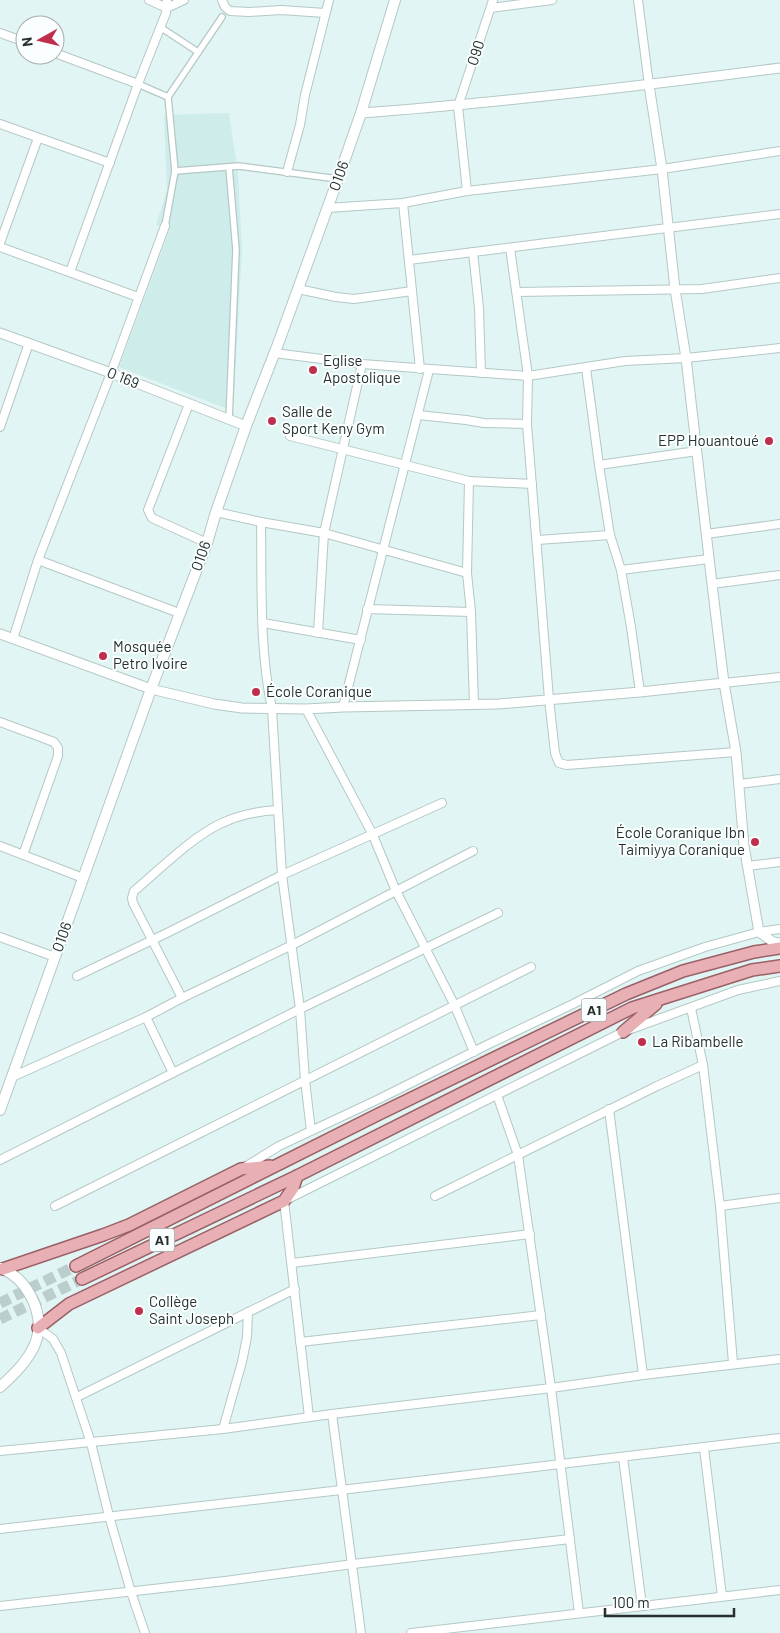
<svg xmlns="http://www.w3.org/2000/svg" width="780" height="1633" font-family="Barlow,sans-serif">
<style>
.built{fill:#ceedea}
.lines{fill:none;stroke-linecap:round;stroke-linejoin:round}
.primary-tunnel{stroke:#bbcdcd;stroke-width:11;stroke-dasharray:11 5.5;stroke-linecap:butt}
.pedestrian-casing{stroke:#b4c8c6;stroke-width:8}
.minor-casing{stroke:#b4c8c6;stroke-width:10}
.tertiary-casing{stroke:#b4c8c6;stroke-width:11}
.secondary-casing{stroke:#b4c8c6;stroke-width:12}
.primary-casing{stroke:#9a6066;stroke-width:14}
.pedestrian{stroke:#fff;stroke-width:5.5}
.minor{stroke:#fff;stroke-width:8}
.tertiary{stroke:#fff;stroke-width:9}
.secondary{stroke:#fff;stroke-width:10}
.primary{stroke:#e8b0b5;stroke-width:11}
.poi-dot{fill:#bf2e4c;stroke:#fafefe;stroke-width:2}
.labels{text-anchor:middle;stroke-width:4;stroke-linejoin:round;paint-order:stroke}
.shield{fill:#fafefe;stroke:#666d6d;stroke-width:1}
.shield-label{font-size:14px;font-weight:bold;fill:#272f2f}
.street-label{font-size:15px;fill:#272f2f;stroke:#fafefe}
.poi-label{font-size:15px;fill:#272f2f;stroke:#fafefe;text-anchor:start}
</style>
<rect width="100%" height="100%" fill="#e0f5f4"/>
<polygon class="built" points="229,113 238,173 242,250 233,411 119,367 170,229 156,225 167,190 164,115"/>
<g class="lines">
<g class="primary-tunnel">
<polyline points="0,1303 76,1266"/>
<polyline points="0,1319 82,1279"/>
</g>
<defs>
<g id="pedestrian">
<polyline points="160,27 198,52"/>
<polyline points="138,84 168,97"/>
<polyline points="175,171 239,166 338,179"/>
<polyline points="165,226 175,171 168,97 222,17"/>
<polyline points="229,420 236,250 229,167"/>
</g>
<g id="minor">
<polyline points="149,0 167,8"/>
<polyline points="222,0 225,7 230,11 249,12 281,10 325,13"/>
<polyline points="638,0 649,85"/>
<polyline points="167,8 184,0"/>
<polyline points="491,8 552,0"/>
<polyline points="0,33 25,42"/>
<polyline points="55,53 138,84"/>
<polyline points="0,124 110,163"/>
<polyline points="287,172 300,125 305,95 329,0"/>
<polyline points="467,191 458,106 493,0"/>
<polyline points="403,203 420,369"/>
<polyline points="327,208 403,203 467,191 662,169 780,151"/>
<polyline points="0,243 38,138"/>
<polyline points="0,247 138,297"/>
<polyline points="510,248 528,376 527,424 549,699 555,753 559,763 567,765 736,752"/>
<polyline points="473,252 479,308 481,373"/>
<polyline points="409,260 780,214"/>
<polyline points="70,272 138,84 166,13 167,0"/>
<polyline points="298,289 336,297 354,299 412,291"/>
<polyline points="517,292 702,289 780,278"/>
<polyline points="274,353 362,364 528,376 625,361 686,358 780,348"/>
<polyline points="586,368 599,465 610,535 621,570 631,627 640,692"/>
<polyline points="189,404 148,510 152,518 207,543"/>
<polyline points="418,415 466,420 484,423 527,424"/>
<polyline points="0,427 29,343"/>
<polyline points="290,436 469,481 532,484"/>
<polyline points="599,465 697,451"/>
<polyline points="469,481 467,573 471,612 474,704"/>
<polyline points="216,512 261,522 324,533 467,573"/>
<path d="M261,522C262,584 259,648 272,709L282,875L300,1009L305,1080L311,1131"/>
<polyline points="706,534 780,524"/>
<polyline points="537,540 610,535"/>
<polyline points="38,560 179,613"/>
<polyline points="621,570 709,559"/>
<polyline points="712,584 780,575"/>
<polyline points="367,609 471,612"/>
<polyline points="263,623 361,640"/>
<polyline points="318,633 324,533 362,364"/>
<polyline points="13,639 38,560 111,373 165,226"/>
<polyline points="724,683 780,677"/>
<polyline points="343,707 429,370"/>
<polyline points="306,709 372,833 396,891 454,1004 474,1052"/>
<polyline points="0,722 54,742 58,748 58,756 23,855"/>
<polyline points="739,784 780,779"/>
<polyline points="0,846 83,878"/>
<polyline points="747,866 780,862"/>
<polyline points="0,937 55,957"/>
<polyline points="77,976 167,933 282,875 442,803"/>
<path d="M182,998L133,903L132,898L134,891C159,870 193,836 222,823C239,815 259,811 278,810"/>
<polyline points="691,1008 703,1065 720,1206 733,1363"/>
<polyline points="146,1017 173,1073"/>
<polyline points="12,1077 146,1017 182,998 292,945 473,851"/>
<polyline points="497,1095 518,1155 551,1388 579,1613"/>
<polyline points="609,1109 643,1375"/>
<polyline points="0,1160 300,1009 498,913"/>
<polyline points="245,1167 279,1146 379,1099 491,1043 573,1004 638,971 705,947 759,932 780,929"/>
<polyline points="435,1196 657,1086 703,1065"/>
<polyline points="55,1206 531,967"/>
<polyline points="720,1206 780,1198"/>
<polyline points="292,1263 530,1234"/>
<polyline points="38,1328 53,1339 61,1353 91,1443 109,1516 131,1592 145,1633"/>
<polyline points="300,1342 541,1315"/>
<polyline points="77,1397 295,1289"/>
<polyline points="332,1414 361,1633"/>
<polyline points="309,1417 284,1201 623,1032 738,990 780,981"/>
<polyline points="223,1429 242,1362 247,1337 248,1312"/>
<polyline points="704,1448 722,1596"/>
<polyline points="0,1451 223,1429 332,1414 551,1388 643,1375 780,1359"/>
<polyline points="623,1457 642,1606"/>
<polyline points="0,1529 341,1490 780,1438"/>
<polyline points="0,1606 225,1581 353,1564 570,1539"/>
<polyline points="411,1633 780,1590"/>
</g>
<g id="tertiary">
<polyline points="649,85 662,169 675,289 686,358 712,584 724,683 736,752 744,846 759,932 773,942 780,943"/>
<path d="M361,113C501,103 641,86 780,68"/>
<polyline points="0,333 111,373 246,426"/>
<polyline points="0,634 151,689 214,704 242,708 306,709 343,707 498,704 640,692 724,683"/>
</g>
<g id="secondary">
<polyline points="0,1110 151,689 207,543 216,512 246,426 278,344 338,179 361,113 395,0"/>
<path d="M0,1268C26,1277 44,1311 37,1338C32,1357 15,1374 0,1387"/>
</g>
<g id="primary">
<polyline points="623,1032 656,1004"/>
<polyline points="76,1266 379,1114 626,994 683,971 754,952 780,948"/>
<polyline points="3,1269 103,1235 129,1225 241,1169 270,1166"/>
<polyline points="82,1279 297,1176 632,1008 752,970 780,966"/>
<polyline points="38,1328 69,1304 284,1201 293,1188 297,1176"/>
</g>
</defs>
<use href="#pedestrian" class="pedestrian-casing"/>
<use href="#minor" class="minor-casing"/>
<use href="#tertiary" class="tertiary-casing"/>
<use href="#secondary" class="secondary-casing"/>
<use href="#primary" class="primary-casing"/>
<use href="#pedestrian" class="pedestrian"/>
<use href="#minor" class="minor"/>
<use href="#tertiary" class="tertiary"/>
<use href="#secondary" class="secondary"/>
<use href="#primary" class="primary"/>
</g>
<g class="poi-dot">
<circle cx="313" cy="370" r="5"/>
<circle cx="272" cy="421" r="5"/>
<circle cx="769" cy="441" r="5"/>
<circle cx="103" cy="656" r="5"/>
<circle cx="256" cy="692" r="5"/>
<circle cx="755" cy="842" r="5"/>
<circle cx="642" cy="1042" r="5"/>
<circle cx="139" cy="1311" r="5"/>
</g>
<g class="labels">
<g class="shield">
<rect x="581.5" y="998.5" width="25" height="23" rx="4"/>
<rect x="149.5" y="1228.5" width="25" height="23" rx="4"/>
</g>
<g class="shield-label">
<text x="594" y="1015">A1</text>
<text x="162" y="1245">A1</text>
</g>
<g class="street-label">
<text transform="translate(476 53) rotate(-72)" y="5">O90</text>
<text transform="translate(339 176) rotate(-70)" y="5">O106</text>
<text transform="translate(123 378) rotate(22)" y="5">O 169</text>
<text transform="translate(201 556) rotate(-70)" y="5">O106</text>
<text transform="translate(62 937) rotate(-70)" y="5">O106</text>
</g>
<g class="poi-label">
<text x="323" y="366">Eglise<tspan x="323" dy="17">Apostolique</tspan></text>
<text x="282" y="417">Salle de<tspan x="282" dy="17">Sport Keny Gym</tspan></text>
<text x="759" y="446" text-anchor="end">EPP Houantoué</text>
<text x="113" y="652">Mosquée<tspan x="113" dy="17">Petro Ivoire</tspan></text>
<text x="266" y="697">École Coranique</text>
<text x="745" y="838" text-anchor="end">École Coranique Ibn<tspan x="745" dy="17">Taimiyya Coranique</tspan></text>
<text x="652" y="1047">La Ribambelle</text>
<text x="149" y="1307">Collège<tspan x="149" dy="17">Saint Joseph</tspan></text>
</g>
</g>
<g transform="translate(40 40) rotate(262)"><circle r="24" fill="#fafefe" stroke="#a6abab"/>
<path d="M0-4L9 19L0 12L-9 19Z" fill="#bf2e4c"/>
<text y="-8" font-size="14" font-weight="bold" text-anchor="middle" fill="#272f2f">N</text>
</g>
<path d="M605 1608v8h129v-8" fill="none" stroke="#272f2f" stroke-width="2.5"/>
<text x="612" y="1608" font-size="15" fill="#272f2f" stroke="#fafefe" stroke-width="4" paint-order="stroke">100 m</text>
</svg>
